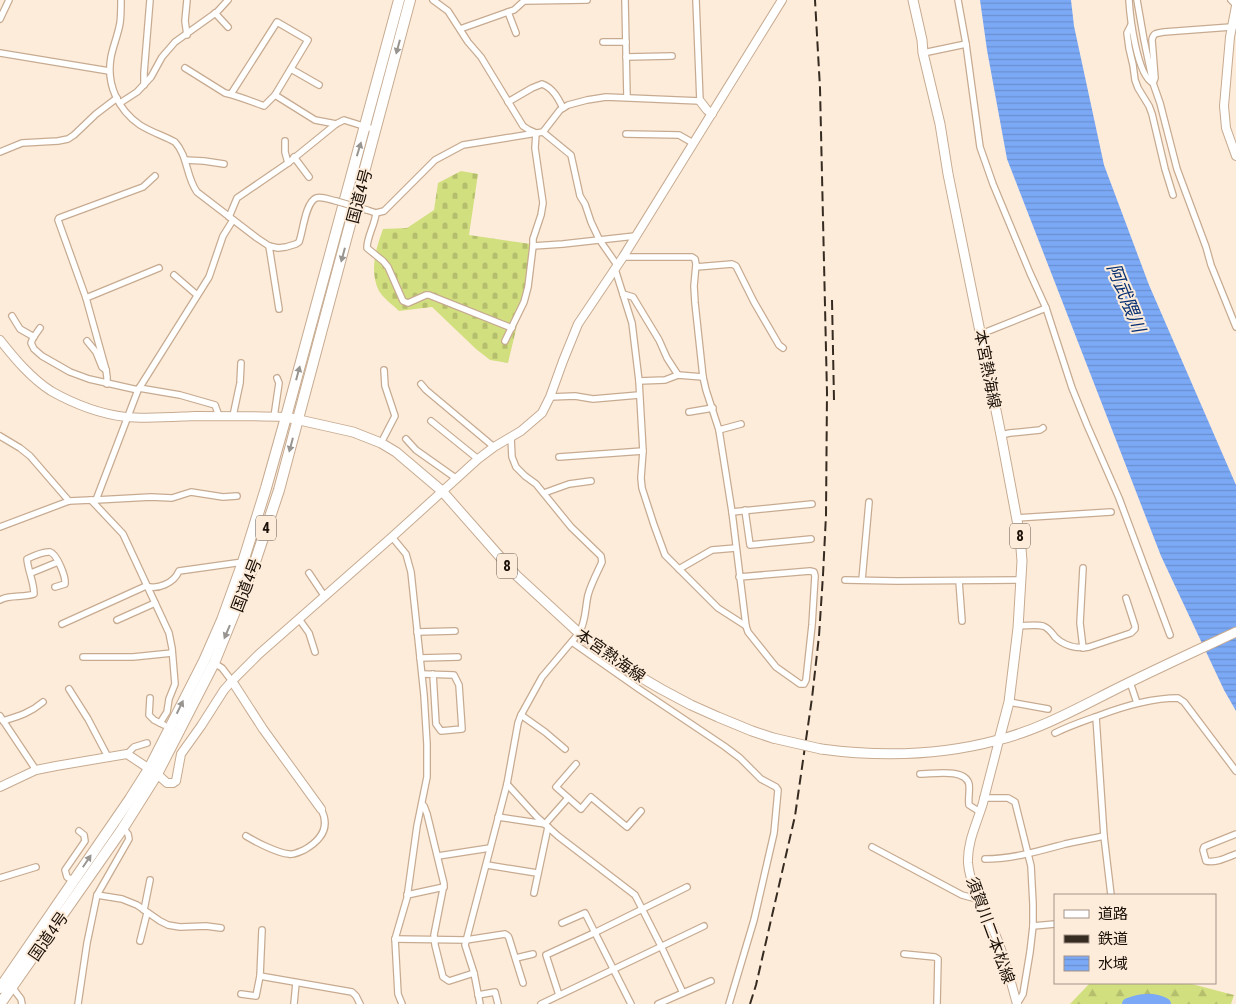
<svg xmlns="http://www.w3.org/2000/svg" width="1236" height="1004" font-family="'Roboto Condensed','Noto Sans JP',sans-serif">
<style>
.forest{fill:url(#forest-firs)}
.cemetery{fill:url(#cemetery-stones)}
.water{fill:url(#water-rules)}
.lines{fill:none;stroke-linecap:round;stroke-linejoin:round}
.river{stroke:#7ba9f6;stroke-width:12}
.street-casing{stroke:#c7ab91;stroke-width:8}
.secondary-casing{stroke:#c7ab91;stroke-width:10}
.primary-casing{stroke:#c7ab91;stroke-width:11}
.highway-casing{stroke:#c7ab91;stroke-width:12}
.street{stroke:#fff;stroke-width:5.5}
.secondary{stroke:#fff;stroke-width:8}
.primary{stroke:#fff;stroke-width:9}
.highway{stroke:#fff;stroke-width:10}
.rail{stroke:#362b21;stroke-width:2;stroke-dasharray:10 5;stroke-linecap:butt}
.street-bridge-casing{stroke:#c7ab91;stroke-width:8;stroke-linecap:butt}
.primary-bridge-casing{stroke:#c7ab91;stroke-width:11;stroke-linecap:butt}
.street-bridge{stroke:#fff;stroke-width:5.5}
.primary-bridge{stroke:#fff;stroke-width:9}
.oneway{fill:#989490}
.labels{text-anchor:middle;stroke-width:4;stroke-linejoin:round;paint-order:stroke}
.shield{fill:#feecdb;stroke:#5f5347;stroke-width:1}
.shield-label{font-size:15px;font-weight:bold;fill:#1b1108}
.street-label{font-size:16px;fill:#1b1108;stroke:#feecdb}
.water-label{font-size:18px;font-style:italic;fill:#073072;stroke:#feecdb}
</style>
<defs>
<pattern id="forest-firs" width="22" height="20" patternUnits="userSpaceOnUse" patternTransform="scale(1.25)"><rect width="22" height="20" fill="#d2df7f"/><path d="M5 1l3.5 6h-7zM16 11l3.5 6h-7z" fill="#b4be6c"/></pattern>
<pattern id="cemetery-stones" width="16" height="16" patternUnits="userSpaceOnUse" patternTransform="scale(1.25)"><rect width="16" height="16" fill="#d2df7f"/><path d="M2 7V4a2 2 0 0 1 4 0v3zM10 15v-3a2 2 0 0 1 4 0v3z" fill="#b4be6c"/></pattern>
<pattern id="water-rules" width="6" height="5" patternUnits="userSpaceOnUse" patternTransform="scale(1.25)"><rect width="6" height="5" fill="#7ba9f6"/><path d="M0 2.5h6" fill="none" stroke="#6a90d1"/></pattern>
</defs>
<rect width="100%" height="100%" fill="#feecdb"/>
<polygon class="forest" points="1090,983 1188,983 1234,995 1231,1004 1070,1004"/>
<path class="cemetery" d="M461,171L478,174L469,235L531,244L525,292L508,363L490,360L476,349L432,307L399,311C393,305 383,298 379,291C369,271 376,248 383,229L407,228L434,210L438,183Z"/>
<polygon class="water" points="980,0 1071,0 1074,26 1104,165 1149,285 1236,485 1236,711 1224,690 1161,556 1007,159 987,50"/>
<g class="lines">
<path class="river" d="M1128,1004C1140,999 1154,998 1165,1004"/>
<defs>
<g id="street">
<path d="M121,0C121,8 121,16 120,23C118,35 113,46 111,57C106,84 118,110 140,125C151,132 164,136 175,142C188,156 186,177 197,192L257,238L269,246L278,248L286,247L296,244L299,242C303,232 305,203 316,198C322,196 330,200 336,201"/>
<polyline points="433,0 448,11 468,42 481,57 523,126 529,130 536,133 535,148 543,203 541,215 533,239 533,246 563,244 635,236"/>
<polyline points="625,0 627,97"/>
<polyline points="958,0 966,44 980,147 993,184 1030,273 1046,308 1072,388 1087,425 1119,498 1170,635"/>
<path d="M1129,0C1130,17 1137,76 1153,83L1155,78L1152,40C1153,33 1157,33 1164,32L1231,27L1236,26"/>
<polyline points="1137,0 1144,40 1153,83 1160,103 1177,169 1206,247 1211,265 1236,327"/>
<polyline points="1231,0 1234,3 1236,2"/>
<polyline points="508,12 516,33"/>
<polyline points="215,13 228,27"/>
<polyline points="0,19 9,0"/>
<polyline points="1131,25 1127,33 1129,48 1133,65 1135,80 1138,88 1149,106 1152,114 1165,169 1173,195"/>
<polyline points="460,29 508,12 514,10 524,1 587,0"/>
<polyline points="187,35 185,21 187,0"/>
<polyline points="603,42 626,42"/>
<polyline points="0,53 109,71"/>
<polyline points="923,53 966,44"/>
<polyline points="626,57 672,56"/>
<path d="M185,68L225,93C238,96 251,101 264,106L275,95L308,40L277,22L231,94"/>
<polyline points="291,69 319,85"/>
<polyline points="144,85 144,73 150,0"/>
<polyline points="275,95 315,120 336,124"/>
<path d="M508,102L532,88L542,84C553,88 558,98 563,108"/>
<polyline points="120,103 137,92 151,77 162,57 175,42 217,12 228,0"/>
<polyline points="543,132 571,155 580,196 585,204 591,222 599,239 617,265"/>
<polyline points="626,134 679,135 693,143"/>
<polyline points="285,141 285,152 288,163"/>
<polyline points="0,152 22,143 58,141 68,139 74,135 96,114 117,98"/>
<polyline points="294,157 309,177"/>
<polyline points="185,160 204,161 224,164"/>
<polyline points="367,210 376,213 384,211 435,160 463,145 543,132 560,110 568,105 587,100 606,97 700,101 696,0"/>
<path d="M376,213C375,225 367,236 367,248L383,261L388,267L403,301L408,303L426,295H429L512,328"/>
<polyline points="229,217 237,198 288,163 336,124 344,120 376,130"/>
<polyline points="269,246 279,309"/>
<polyline points="623,257 692,257 695,259 696,264 694,286 695,303 703,377 706,390 719,430 732,512 746,626 748,632 776,667 800,684 804,684 806,680 812,625 815,576 814,572 810,571 739,577"/>
<polyline points="696,267 732,264 736,266 754,302 779,345 783,348"/>
<polyline points="615,269 632,323 639,381 643,451 641,478 642,488 654,525 665,555 718,608 746,626"/>
<polyline points="174,275 197,295"/>
<polyline points="623,294 633,297 659,340 667,358 678,375"/>
<polyline points="86,298 159,268"/>
<polyline points="12,316 20,329 34,337"/>
<polyline points="40,328 33,338 31,343 34,349 42,356 70,372 89,379 138,390"/>
<polyline points="981,334 1046,308"/>
<polyline points="87,341 96,352 102,367 106,370"/>
<polyline points="505,341 524,302 528,287 533,246"/>
<polyline points="639,381 665,380 678,375 703,377"/>
<polyline points="107,384 107,377 106,370 86,298 58,220 59,218 143,187 155,176"/>
<polyline points="421,384 426,390 494,447"/>
<polyline points="139,388 180,395 215,405 219,416"/>
<polyline points="550,397 575,396 593,399 639,395"/>
<polyline points="689,412 713,408"/>
<polyline points="233,416 240,383 241,363"/>
<polyline points="274,417 279,383 277,378"/>
<polyline points="431,421 478,459"/>
<polyline points="719,430 741,424"/>
<polyline points="1001,435 1010,433 1040,430 1043,428"/>
<polyline points="0,436 20,448 30,456 69,501"/>
<polyline points="406,439 416,450 457,479"/>
<polyline points="381,443 395,416 385,386 384,370"/>
<polyline points="559,457 643,451"/>
<polyline points="544,493 569,484 591,481"/>
<polyline points="91,500 96,500 138,390 209,277 223,236 233,220"/>
<polyline points="96,500 151,497 172,498 191,492 223,497 237,496"/>
<polyline points="745,510 750,545 811,539"/>
<polyline points="732,512 812,504"/>
<polyline points="1016,518 1111,512"/>
<polyline points="0,527 69,501 91,500 123,534 169,633 172,648 175,684 169,699 167,712 160,723"/>
<polyline points="392,537 406,554 411,572 424,695 427,744 427,777 417,826 407,898 395,939 398,994 402,1004"/>
<polyline points="1083,568 1080,623 1083,648"/>
<polyline points="679,569 712,550 736,548"/>
<polyline points="31,573 58,562"/>
<polyline points="309,573 325,597"/>
<polyline points="845,580 897,581 1021,580"/>
<polyline points="862,580 869,502"/>
<polyline points="959,581 962,621"/>
<path d="M0,600C10,594 23,598 34,594C34,582 28,571 27,559C33,556 43,551 50,552C57,554 66,577 65,584L55,587"/>
<polyline points="299,619 309,633 315,652"/>
<polyline points="117,620 155,603"/>
<path d="M62,624L146,586C158,590 174,583 179,571L243,562"/>
<path d="M1018,626C1026,626 1036,624 1043,626C1049,628 1052,633 1055,637C1064,646 1077,649 1089,647L1131,633L1135,629V626L1126,598"/>
<polyline points="417,632 455,631"/>
<polyline points="572,642 639,689 724,746 740,758 761,779 776,787 778,790 774,833 754,920 729,1004"/>
<polyline points="83,657 133,657 172,653"/>
<polyline points="420,658 458,657"/>
<polyline points="214,663 222,668 232,681"/>
<polyline points="422,674 454,675 459,685 462,729 441,731 436,724 433,674"/>
<polyline points="1130,682 1137,703"/>
<polyline points="69,689 88,719 108,757"/>
<polyline points="150,698 149,715 154,720 164,725"/>
<polyline points="1009,702 1048,709"/>
<polyline points="521,715 545,732 565,749"/>
<polyline points="0,716 36,770"/>
<polyline points="1096,717 1104,836 1111,895"/>
<path d="M3,721C19,716 30,713 43,702"/>
<path d="M1055,733C1069,726 1084,721 1098,716C1124,706 1150,698 1178,698L1184,702L1236,771"/>
<polyline points="127,754 134,747 147,743"/>
<polyline points="576,764 556,787 581,809 591,797 627,827 641,811"/>
<path d="M920,774C933,774 965,768 969,784C970,791 968,798 969,805L980,812"/>
<polyline points="507,784 537,817 558,836 635,895 661,946 683,993 658,1004"/>
<polyline points="983,798 1008,798 1015,802 1031,866 1033,904 1033,926 1030,952 1023,994 1017,1004"/>
<polyline points="422,804 424,806 427,814 444,884 434,935 435,945 443,977 449,981 474,973"/>
<polyline points="498,817 545,824 568,798"/>
<polyline points="123,828 128,834 129,839 97,895 122,899 137,905 160,921 168,925 180,927 206,926 221,928"/>
<path d="M1236,834L1206,846L1204,847L1203,850L1206,861C1216,863 1226,858 1236,854"/>
<path d="M246,836C256,842 277,853 289,854C294,855 299,852 304,850C320,841 331,828 321,809"/>
<polyline points="872,847 962,895 973,898 979,898"/>
<polyline points="438,856 490,848"/>
<path d="M985,859C1013,859 1039,851 1065,844C1078,841 1091,839 1104,836"/>
<polyline points="487,865 537,873"/>
<polyline points="0,878 36,867"/>
<polyline points="74,881 67,877 65,870 85,841 84,835 79,831"/>
<polyline points="534,893 548,827"/>
<polyline points="407,895 444,887"/>
<polyline points="144,910 150,880"/>
<polyline points="562,923 585,913 631,1004"/>
<polyline points="1033,926 1055,924"/>
<polyline points="395,939 466,940 505,934 508,936 509,938 523,983"/>
<polyline points="140,941 147,913"/>
<polyline points="904,954 935,957 938,959 937,1004"/>
<polyline points="516,958 533,954"/>
<polyline points="260,976 352,992 356,996 360,1004"/>
<polyline points="12,987 21,999 22,1004"/>
<polyline points="683,993 711,981"/>
<polyline points="241,994 256,996 260,976 262,930"/>
<polyline points="478,995 495,992 498,1004"/>
<polyline points="559,995 546,955 594,933 687,887"/>
<polyline points="78,1004 87,943 97,895"/>
<polyline points="294,1004 296,983"/>
<path d="M480,1004L474,973L465,945L507,784L518,723L521,715L542,677L579,633C586,622 585,608 588,595C591,584 597,573 602,562L601,556L571,527L536,484L525,476L516,467L512,457L511,438"/>
<polyline points="541,1004 704,926"/>
</g>
<g id="secondary">
<polyline points="1236,6 1230,37 1224,106 1226,128 1236,156"/>
<polyline points="700,101 707,110 712,114"/>
<path d="M0,340C15,359 31,378 51,391C74,404 100,414 126,417C148,419 173,417 195,416C225,416 256,416 286,417"/>
<polyline points="232,681 263,729 321,809"/>
<path d="M999,740C994,761 988,782 983,803C977,823 967,842 968,863C970,888 989,918 998,941C1006,962 1011,983 1017,1004"/>
<polyline points="0,787 36,770 56,766 127,754 157,774 167,783 173,783 176,781 181,754 201,726 224,690 232,681 259,654 392,537 478,459 494,447 521,431 542,413 550,397 563,361 578,324 623,257 782,0"/>
</g>
<g id="primary">
<polyline points="913,0 922,40 923,53 940,124 948,174 1001,435 1020,536 1022,561 1018,628 1009,702 999,740"/>
<polyline points="286,417 353,432 381,443 396,452 442,491 516,575 579,633 600,650 625,668 661,689 691,705 718,717 752,731 773,738"/>
<path d="M821,749C880,757 939,756 998,740C1039,730 1078,708 1116,689C1156,669 1196,651 1236,632"/>
</g>
<g id="highway">
<polyline points="0,988 130,799 149,769 204,661 222,620 243,562 266,488 286,417 399,0"/>
<polyline points="0,1004 123,828 157,774 214,663 255,562 279,490 410,0"/>
</g>
</defs>
<use href="#street" class="street-casing"/>
<use href="#secondary" class="secondary-casing"/>
<use href="#primary" class="primary-casing"/>
<use href="#highway" class="highway-casing"/>
<use href="#street" class="street"/>
<use href="#secondary" class="secondary"/>
<use href="#primary" class="primary"/>
<use href="#highway" class="highway"/>
<g class="rail">
<polyline points="832,300 834,400"/>
<polyline points="750,1004 756,985 795,816 812,698 819,636 823,575 826,515 827,393 820,88 815,0"/>
</g>
<defs>
<polyline id="street-bridge" points="336,201 367,210"/>
<polyline id="primary-bridge" points="773,738 821,749"/>
</defs>
<use href="#street-bridge" class="street-bridge-casing"/>
<use href="#primary-bridge" class="primary-bridge-casing"/>
<use href="#street-bridge" class="street-bridge"/>
<use href="#primary-bridge" class="primary-bridge"/>
</g>
<defs><path id="oneway-solid" d="M-6-.8H1V-3.2L6.5 0L1 3.2V.8H-6Z" transform="scale(1.25)"/></defs>
<g class="oneway">
<use href="#oneway-solid" transform="translate(398 47) rotate(105)"/>
<use href="#oneway-solid" transform="translate(359 149) rotate(-73)"/>
<use href="#oneway-solid" transform="translate(343 255) rotate(105)"/>
<use href="#oneway-solid" transform="translate(298 373) rotate(-75)"/>
<use href="#oneway-solid" transform="translate(291 445) rotate(105)"/>
<use href="#oneway-solid" transform="translate(227 632) rotate(113)"/>
<use href="#oneway-solid" transform="translate(180 707) rotate(-64)"/>
<use href="#oneway-solid" transform="translate(87 861) rotate(-56)"/>
</g>
<g class="labels">
<g class="shield">
<rect x="256" y="515.5" width="20" height="25" rx="4"/>
<rect x="1010" y="523.5" width="20" height="25" rx="4"/>
<rect x="497" y="553.5" width="20" height="25" rx="4"/>
</g>
<g class="shield-label">
<text x="266" y="533">4</text>
<text x="1020" y="541">8</text>
<text x="507" y="571">8</text>
</g>
<g class="street-label">
<text transform="translate(359 196) rotate(-75)" y="6">国道4号</text>
<text transform="translate(988 369) rotate(79)" y="6">本宮熱海線</text>
<text transform="translate(246 585) rotate(-69)" y="6">国道4号</text>
<text transform="translate(611 655) rotate(35)" y="6">本宮熱海線</text>
<text transform="translate(991 930) rotate(70)" y="6">須賀川二本松線</text>
<text transform="translate(48 936) rotate(-55)" y="6">国道4号</text>
</g>
<g class="water-label">
<text transform="translate(1126 298) rotate(68)" y="6">阿武隈川</text>
</g>
</g>
<rect x="1054" y="894" width="162" height="90" fill="#feecdb" stroke="#a39487"/>
<rect x="1064" y="910" width="25" height="8" fill="#ffffff" stroke="#a39487"/>
<text x="1098" y="919" font-size="15" fill="#1b1108">道路</text>
<rect x="1064" y="935" width="25" height="8" fill="#362b21" stroke="#a39487"/>
<text x="1098" y="944" font-size="15" fill="#1b1108">鉄道</text>
<rect x="1064" y="956" width="25" height="15" fill="url(#water-rules)" stroke="#a39487"/>
<text x="1098" y="969" font-size="15" fill="#1b1108">水域</text>
</svg>
